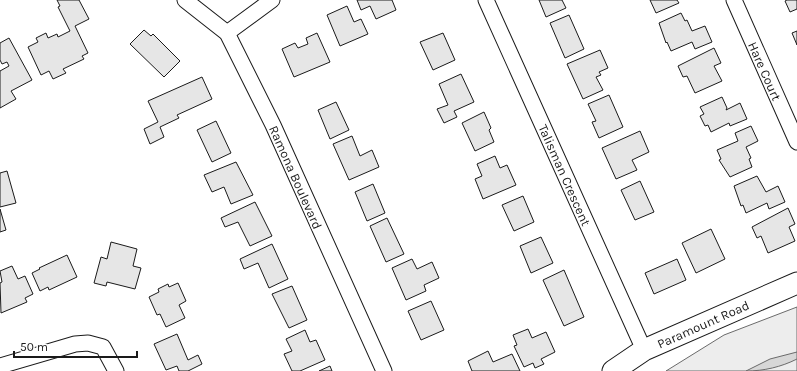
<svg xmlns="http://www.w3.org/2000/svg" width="797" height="371" font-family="Karla,sans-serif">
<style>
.built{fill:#ededed;stroke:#6a6a6a}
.water{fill:#d7d7d7;stroke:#6a6a6a}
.building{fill:#e6e6e6;stroke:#1a1a1a}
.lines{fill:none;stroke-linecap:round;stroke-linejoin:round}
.street-casing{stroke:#1a1a1a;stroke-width:17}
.secondary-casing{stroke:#1a1a1a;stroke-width:23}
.street{stroke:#fff;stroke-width:15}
.secondary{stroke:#fff;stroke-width:21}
.labels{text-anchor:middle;stroke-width:3;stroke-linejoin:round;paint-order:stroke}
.street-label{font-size:13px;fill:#1a1a1a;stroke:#fff}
</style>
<rect width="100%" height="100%" fill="#fff"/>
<polygon class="built" points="797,307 797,371 666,371 724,335"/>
<path class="water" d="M797,352V359C781,367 764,371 746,371L770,359Z"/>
<g class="building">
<polygon points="57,0 79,0 89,19 75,26 88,53 82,56 84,59 63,69 66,73 53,79 49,71 41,75 28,47 38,42 36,38 46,33 48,38 57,34 58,37 70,31 58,7 60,6"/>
<polygon points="357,0 392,0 396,10 376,19 370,6 361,10"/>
<polygon points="539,0 562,0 566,8 546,17"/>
<polygon points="650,0 677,0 679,3 656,13"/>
<polygon points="787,0 797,0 797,9 790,12 785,1"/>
<polygon points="347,6 354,22 361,19 368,34 340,46 327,15"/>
<polygon points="681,13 685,21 687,20 692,31 705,26 712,42 695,49 692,42 671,51 667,42 666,43 659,23"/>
<polygon points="569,15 584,49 565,58 550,23"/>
<polygon points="144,30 151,36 153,34 180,61 164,77 130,44"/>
<polygon points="797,31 797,45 792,33"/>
<polygon points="317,33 330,62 294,77 282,49 295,43 298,48 308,44 306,38"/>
<polygon points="443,33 455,60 433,70 420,42"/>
<polygon points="9,38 32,80 11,91 16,99 0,108 0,71 9,66 7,62 2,64 0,60 0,43"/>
<polygon points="714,48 721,63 714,66 722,81 695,93 687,76 683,77 678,66"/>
<polygon points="600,50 608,68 599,72 601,75 596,77 603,90 583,99 567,64"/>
<polygon points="461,74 474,102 454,111 457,117 444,123 437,109 448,105 439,84"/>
<polygon points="202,77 212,99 177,115 179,118 160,127 164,137 150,144 144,129 158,122 148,101"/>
<polygon points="609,95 623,127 599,138 592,122 596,121 588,104"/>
<polygon points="722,97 727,108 726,110 740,103 747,119 730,126 729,123 711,132 708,125 705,126 700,116 704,114 700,107"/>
<polygon points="336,102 349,130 330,139 318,110"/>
<polygon points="484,112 491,128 489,130 494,142 475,151 462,123"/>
<polygon points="216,121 231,153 212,162 197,130"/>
<polygon points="751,126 758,141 746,147 751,158 749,159 752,167 730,177 719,160 721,159 717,150 738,141 735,133"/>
<polygon points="640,131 649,152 632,160 637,170 616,179 602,148"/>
<polygon points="352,136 360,156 372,150 379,167 349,180 333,144"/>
<polygon points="495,156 500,168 507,165 516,185 483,199 475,179 482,176 477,164"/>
<polygon points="236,162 253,195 231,204 224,187 212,192 204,175"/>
<polygon points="7,171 16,203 0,207 0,173"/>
<polygon points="757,176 766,192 778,186 785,202 769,209 767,203 746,213 743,205 741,206 734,186"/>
<polygon points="640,181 654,212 635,220 621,190"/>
<polygon points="373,184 385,213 367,221 355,192"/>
<polygon points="523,196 534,222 514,231 502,205"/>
<polygon points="255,202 272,236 250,246 238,222 225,227 221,218"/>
<polygon points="788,208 795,224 789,227 795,241 768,253 761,236 757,238 752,227"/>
<polygon points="0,209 6,230 0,232"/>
<polygon points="387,218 404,254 386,262 370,226"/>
<polygon points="711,229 725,259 696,273 682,243"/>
<polygon points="541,237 553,263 531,273 520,246"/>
<polygon points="111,242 137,249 133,266 141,268 135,289 107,282 106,286 94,283 101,257 107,259"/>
<polygon points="272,244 288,279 269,288 258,263 244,269 240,259"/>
<polygon points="67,255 77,277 49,290 48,287 40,291 32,273 40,269 39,268"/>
<polygon points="412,259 417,269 432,262 439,278 424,285 426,291 406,300 392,268"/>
<polygon points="677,259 686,280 654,294 645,273"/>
<polygon points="12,266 18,279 25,276 33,294 25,298 27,302 1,313 0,283 2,282 0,271"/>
<polygon points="564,270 584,317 564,326 543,280"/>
<polygon points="178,283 186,301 179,305 185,318 166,327 160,314 157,315 149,297 159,292 158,289 168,284 169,287"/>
<polygon points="292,286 307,320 289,328 272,294"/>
<polygon points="431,301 444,330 421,340 408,311"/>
<polygon points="528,329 532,338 546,332 555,352 541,359 544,364 535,368 533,363 524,367 514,346 517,345 513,335"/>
<polygon points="305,330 310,342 316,340 325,360 300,371 292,371 284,354 292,351 286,339"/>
<polygon points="177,334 188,360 198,355 202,364 188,371 179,371 177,366 166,370 154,344"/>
<polygon points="488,351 493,362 512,354 520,371 472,371 468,361"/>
<polygon points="330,366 332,371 319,371"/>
</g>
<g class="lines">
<defs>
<g id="street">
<polyline points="185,0 227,33 273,125 384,371"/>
<polyline points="486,0 644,350"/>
<polyline points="734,0 797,142"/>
<polyline points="227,33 272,0"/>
<polyline points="0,366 75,344 88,343 103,347 116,371"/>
</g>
<polyline id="secondary" points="613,371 644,350 797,283"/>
</defs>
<use href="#street" class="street-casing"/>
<use href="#secondary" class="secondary-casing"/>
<use href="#street" class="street"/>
<use href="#secondary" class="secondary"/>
</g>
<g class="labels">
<g class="street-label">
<text transform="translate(765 71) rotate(66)" y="5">Hare Court</text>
<text transform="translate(565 175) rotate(66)" y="5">Talisman Crescent</text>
<text transform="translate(296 177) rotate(66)" y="5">Ramona Boulevard</text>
<text transform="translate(703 324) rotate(-24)" y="5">Paramount Road</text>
</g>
</g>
<path d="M14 351v6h123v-6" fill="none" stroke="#1a1a1a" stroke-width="2"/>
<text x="20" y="351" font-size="12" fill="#1a1a1a" stroke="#ffffff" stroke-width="3" paint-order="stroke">50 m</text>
</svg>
